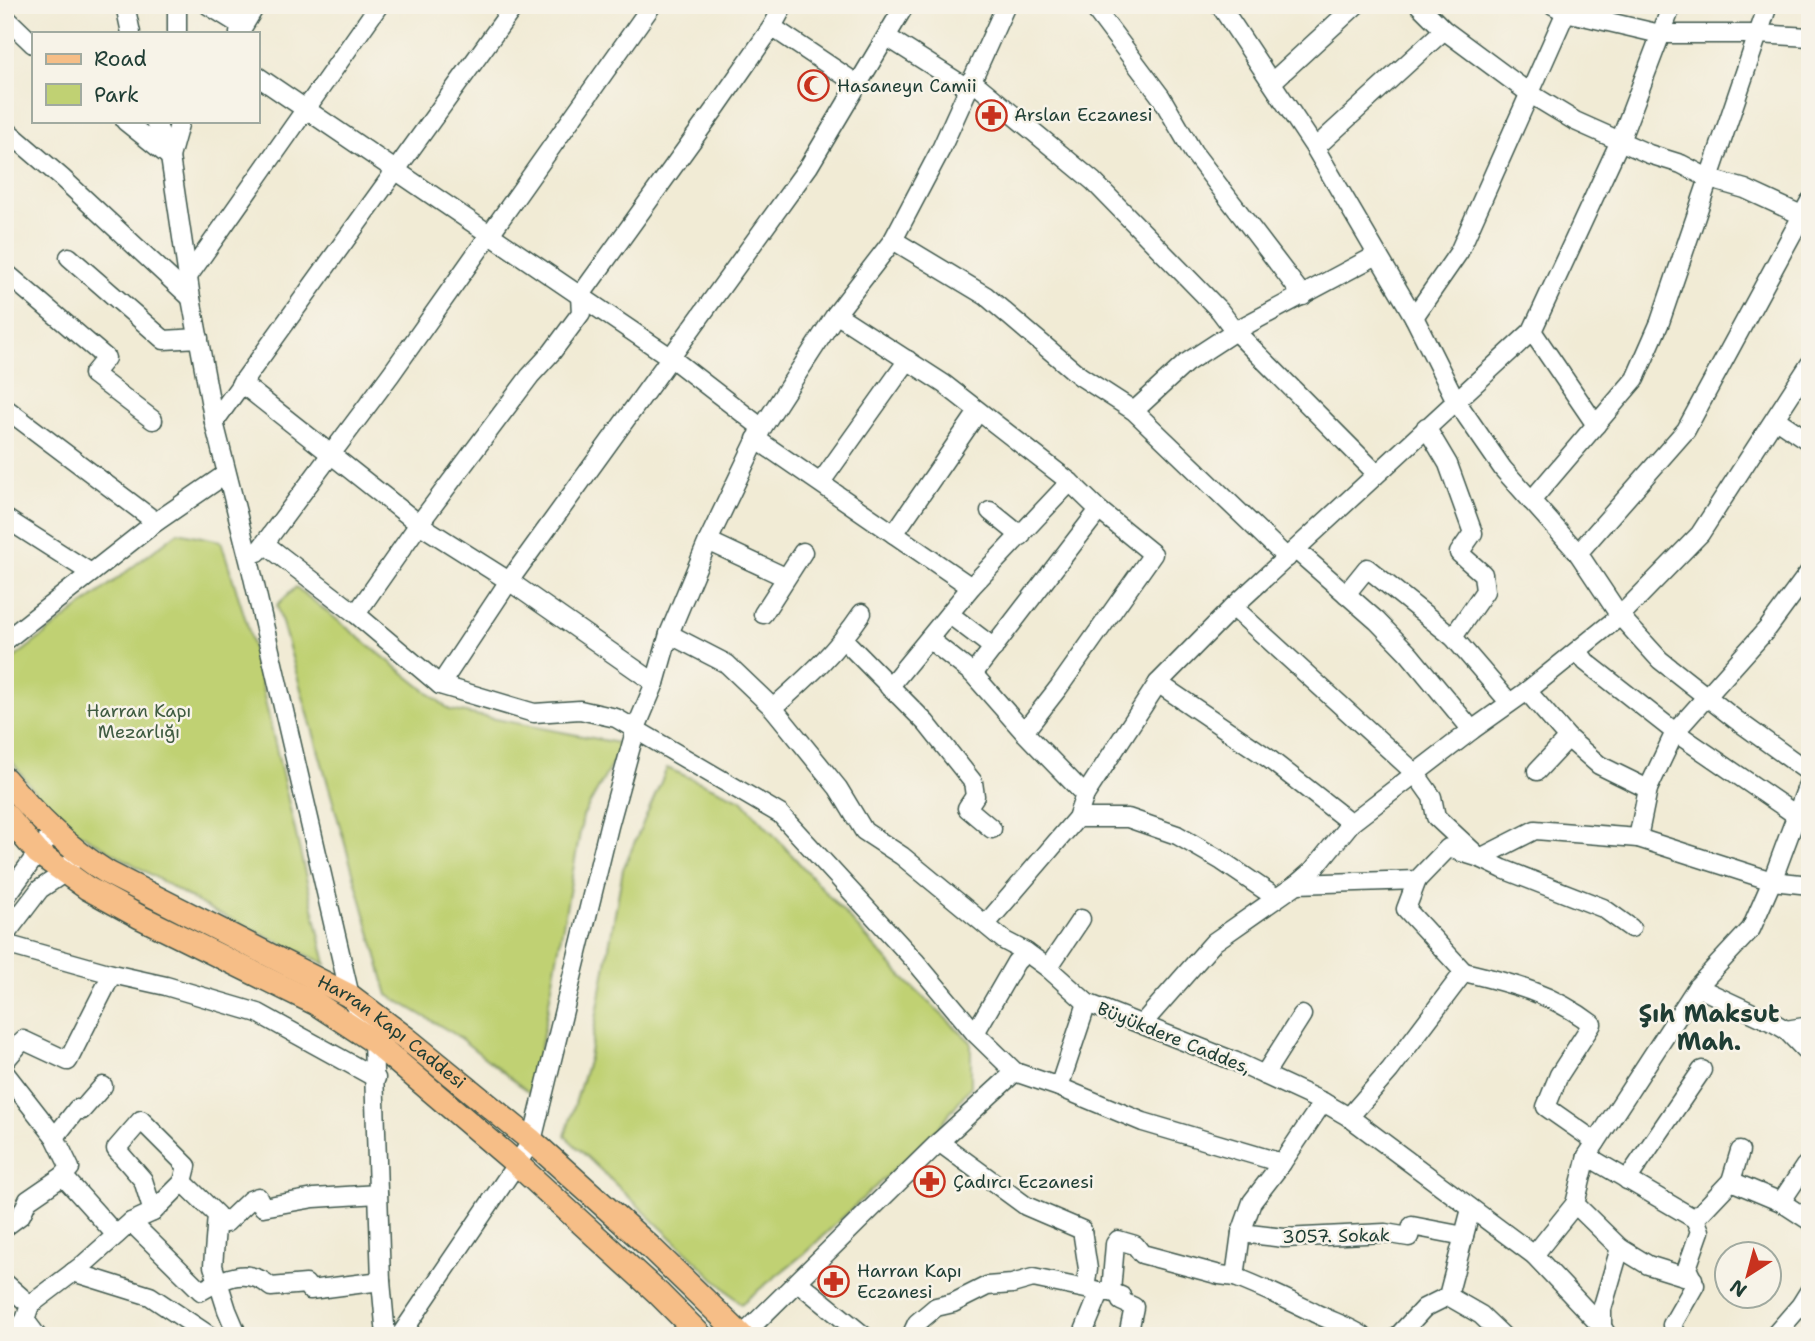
<svg xmlns="http://www.w3.org/2000/svg" width="1815" height="1341" font-family="'Shantell Sans',sans-serif">
<style>
.green{fill:#c0d173;stroke:#708754;stroke-width:2}
.lines{fill:none;stroke-linecap:round;stroke-linejoin:round}
.minor-casing{stroke:#3e574c;stroke-width:21}
.major-casing{stroke:#3e574c;stroke-width:26}
.minor{stroke:#fff;stroke-width:18}
.major{stroke:#f6be87;stroke-width:23}
.labels{text-anchor:middle;stroke-width:5;stroke-linejoin:round;paint-order:stroke}
.poi-label{font-size:18px;fill:#1f3d34;stroke:#f7f3e8;text-anchor:start}
.park-label{font-size:18px;fill:#3f5b41;stroke:#f7f3e8}
.street-label{font-size:18px;fill:#1f3d34;stroke:#f7f3e8}
.district-label{font-size:24px;font-weight:bold;fill:#1f3d34;stroke:#f7f3e8}
</style>
<rect width="100%" height="100%" fill="#f7f3e8"/>
<filter id="ink" filterUnits="userSpaceOnUse"><feTurbulence type="fractalNoise" baseFrequency=".0143" numOctaves="2"/><feDisplacementMap in="SourceGraphic" scale="14" xChannelSelector="R" yChannelSelector="G"/><feConvolveMatrix kernelMatrix="1 2 1 2 8 2 1 2 1" color-interpolation-filters="sRGB"/></filter>
<filter id="wash" filterUnits="userSpaceOnUse"><feTurbulence type="fractalNoise" baseFrequency=".00686" numOctaves="4" result="noise"/><feDisplacementMap in="SourceGraphic" scale="28" xChannelSelector="R" yChannelSelector="G"/><feGaussianBlur stdDeviation="1.57" result="paint"/><feColorMatrix in="noise" values="0 0 0 0 0 0 0 0 0 0 0 0 0 0 0 0 0 1.4 0 .05"/><feComposite in="paint" operator="in"/></filter>
<g filter="url(#wash)">
<rect width="100%" height="100%" fill="#f1ebd5"/>
<g class="green">
<polygon points="178,532 221,541 248,627 326,964 213,911 54,818 5,752 5,665"/>
<polygon points="296,587 450,710 623,744 583,816 532,1095 456,1035 388,995 277,605"/>
<polygon points="667,768 742,800 906,981 971,1042 971,1086 938,1128 805,1253 741,1304 565,1136 589,1058 623,869"/>
</g>
</g>
<g filter="url(#ink)">
<g class="lines">
<defs>
<g id="minor">
<polyline points="125,5 131,33"/>
<polyline points="177,5 177,33"/>
<polyline points="208,5 242,26"/>
<polyline points="1092,5 1161,97 1193,152 1303,296"/>
<polyline points="1220,5 1315,148 1414,317 1456,401 1503,469 1578,553 1620,616 1660,660 1735,719 1810,773"/>
<polyline points="1419,5 1444,30 1529,93 1575,121 1649,154 1681,164 1710,179 1745,189 1810,219"/>
<polyline points="1553,5 1566,12 1660,34 1757,34 1810,37"/>
<polyline points="5,17 33,44"/>
<polyline points="772,27 857,84"/>
<polyline points="239,33 256,5"/>
<polyline points="887,37 969,89"/>
<polyline points="257,76 670,357 762,428"/>
<polyline points="971,80 1093,181 1220,311 1235,331 1376,473"/>
<polyline points="1272,82 1356,5"/>
<polyline points="125,121 170,157 180,121"/>
<polyline points="155,121 170,157 191,298 214,422 250,564 350,996 373,1041 381,1281 386,1336"/>
<polyline points="5,129 62,178 191,298"/>
<polyline points="1315,148 1444,30"/>
<polyline points="893,240 986,296 1080,376 1134,411 1287,558"/>
<polyline points="69,257 164,340 199,338"/>
<polyline points="5,272 106,358 93,374 153,420"/>
<polyline points="189,275 379,5"/>
<polyline points="836,314 944,384 1070,482 1099,510 1153,554 1059,687 1024,732"/>
<polyline points="1414,317 1459,252 1569,5"/>
<polyline points="1532,331 1596,425"/>
<polyline points="241,383 419,524 509,581 655,683"/>
<polyline points="5,408 156,522"/>
<polyline points="1134,411 1186,363 1235,331 1377,255"/>
<polyline points="1776,419 1810,442"/>
<polyline points="214,422 515,5"/>
<polyline points="1426,427 1448,464 1473,533 1459,553 1483,574 1485,591 1453,637"/>
<polyline points="756,439 971,587"/>
<polyline points="821,482 908,360"/>
<polyline points="1531,501 1635,379 1660,322 1768,5"/>
<polyline points="990,511 1021,536"/>
<polyline points="5,518 91,573"/>
<polyline points="894,534 978,412"/>
<polyline points="708,541 785,577"/>
<polyline points="265,544 356,614 440,685 534,713 580,710 616,718 780,814 915,961 975,1033 1015,1072 939,1142 742,1336"/>
<polyline points="1296,550 1377,621 1409,654 1472,730"/>
<polyline points="258,552 391,374 652,5"/>
<polyline points="1578,553 1686,430 1810,201"/>
<polyline points="1346,594 1367,568 1453,637 1509,702"/>
<polyline points="1233,607 1415,773 1432,797 1436,817 1480,858 1503,869 1603,908 1631,928"/>
<polyline points="356,614 419,524 530,376 552,352 581,313 580,296 717,106 772,27 784,5"/>
<polyline points="763,614 803,552"/>
<polyline points="949,614 994,648"/>
<polyline points="669,634 727,664 773,708 838,788 864,831 902,856 1005,941 1026,952 1048,968 1087,1003 1234,1061 1323,1102 1349,1117 1534,1255 1602,1327 1608,1336"/>
<polyline points="929,639 973,674 1024,732 1085,795"/>
<polyline points="844,640 926,723 973,782 975,796 967,808 992,829"/>
<polyline points="5,641 156,522 226,474"/>
<polyline points="1578,651 1586,662 1675,732 1796,815"/>
<polyline points="973,674 1099,510"/>
<polyline points="1158,683 1268,758 1351,823"/>
<polyline points="440,685 509,581 809,166 905,5"/>
<polyline points="889,687 971,587 1070,482"/>
<polyline points="1527,691 1568,738 1599,765 1648,789"/>
<path d="M773,708C808,677 836,652 862,613"/>
<polyline points="1537,771 1568,738"/>
<polyline points="1077,818 1128,818 1177,835 1222,861 1275,897"/>
<polyline points="1638,838 1648,789 1675,732 1768,628 1810,571"/>
<polyline points="1297,884 1417,880 1448,848 1480,858 1535,830 1638,838 1772,881 1810,885"/>
<polyline points="5,898 53,832"/>
<polyline points="986,924 1077,818 1085,795 1158,683 1233,607 1532,331 1620,141 1672,5"/>
<polyline points="5,935 40,889 64,873 71,863"/>
<polyline points="5,944 112,974 166,986 258,1013 376,1078"/>
<polyline points="1048,968 1081,919"/>
<path d="M1464,972C1511,983 1553,994 1592,1024L1559,1075L1546,1107L1596,1142"/>
<polyline points="1697,987 1774,1023 1786,1030 1810,1055"/>
<polyline points="1142,1024 1214,942 1297,884 1312,871 1351,823 1472,730 1527,691 1620,616 1700,534 1810,364"/>
<polyline points="1786,1030 1810,1026"/>
<polyline points="975,1033 1016,962 1026,952"/>
<polyline points="5,1061 23,1040 68,1061 112,974"/>
<polyline points="1015,1072 1059,1087 1143,1122 1282,1163"/>
<polyline points="5,1073 55,1137 70,1168 63,1176 28,1200 21,1215 5,1227"/>
<polyline points="1264,1075 1302,1015"/>
<polyline points="1059,1087 1087,1003"/>
<polyline points="1349,1117 1390,1070 1464,972 1406,909 1417,880"/>
<polyline points="55,1137 77,1109 82,1110 103,1086"/>
<polyline points="939,1142 1026,1206 1082,1230 1088,1269 1085,1288"/>
<polyline points="1587,1156 1695,1219"/>
<polyline points="63,1176 116,1235"/>
<polyline points="1627,1180 1702,1070"/>
<polyline points="1731,1181 1740,1151"/>
<polyline points="1781,1202 1805,1166"/>
<polyline points="1575,1204 1620,1248 1602,1309 1602,1327"/>
<polyline points="153,1212 143,1180 116,1149 141,1120 187,1166 183,1182"/>
<path d="M131,1222L201,1291C225,1278 248,1266 271,1287L306,1284L310,1290L381,1281"/>
<polyline points="217,1223 226,1223 250,1200 258,1197 263,1207 314,1198 378,1194"/>
<polyline points="1241,1233 1284,1238 1385,1233 1409,1237 1412,1226 1464,1236"/>
<polyline points="1620,1248 1648,1265 1693,1279"/>
<polyline points="1534,1255 1575,1204 1587,1156 1697,987 1751,929 1772,881 1810,779"/>
<polyline points="73,1272 150,1296 210,1336"/>
<path d="M1235,1277C1264,1288 1290,1301 1317,1314C1333,1322 1348,1326 1363,1336"/>
<polyline points="798,1282 864,1336"/>
<polyline points="5,1283 30,1305 25,1320 13,1336"/>
<polyline points="1103,1292 1111,1292 1121,1296 1121,1301 1134,1307 1128,1336"/>
<polyline points="1111,1292 1115,1244 1118,1240 1135,1245 1142,1254 1220,1275 1235,1277 1241,1233 1252,1202 1282,1163 1323,1102"/>
<polyline points="1448,1296 1481,1315 1503,1336"/>
<polyline points="30,1305 84,1264 131,1222 153,1212 183,1182 217,1215 213,1266 227,1310 238,1336"/>
<polyline points="25,1320 37,1336"/>
<polyline points="400,1336 532,1141 609,826 636,728 655,683 669,634 708,541 762,428 836,314 893,240 941,149 1006,5"/>
<polyline points="911,1336 917,1323 936,1307 953,1303 987,1286 1012,1284 1033,1278 1100,1292 1082,1336"/>
<polyline points="1398,1336 1424,1308 1448,1296 1471,1209"/>
<polyline points="1678,1336 1672,1325 1695,1285 1687,1268 1700,1231 1695,1219 1731,1181 1781,1202 1810,1221"/>
<polyline points="1774,1336 1800,1306 1810,1290"/>
</g>
<g id="major">
<path id="s1" d="M5,779C37,817 66,847 108,873L350,996L407,1039L532,1141L650,1247L742,1336"/>
<polyline points="5,814 38,853 87,888 140,917 315,1003 373,1041 517,1164 658,1293 701,1336"/>
</g>
</defs>
<use href="#minor" class="minor-casing"/>
<use href="#major" class="major-casing"/>
<use href="#minor" class="minor"/>
<use href="#major" class="major"/>
</g>
</g>
<defs>
<symbol id="mosque-ring" viewBox="-11 -11 22 22"><circle r="9.5" fill="#f7f3e8" stroke="#c8321e" stroke-width="1.5"/><path d="M3.5-4.9A6 6 0 1 0 3.5 4.9A5 5 0 1 1 3.5-4.9Z" fill="#c8321e"/></symbol>
<symbol id="pharmacy-ring" viewBox="-11 -11 22 22"><circle r="9.5" fill="#f7f3e8" stroke="#c8321e" stroke-width="1.5"/><path d="M-2-6h4v4h4v4h-4v4h-4v-4h-4v-4h4Z" fill="#c8321e"/></symbol>
</defs>
<g fill-rule="evenodd">
<use href="#mosque-ring" x="796" y="68" width="35" height="35"/>
<use href="#pharmacy-ring" x="974" y="98" width="35" height="35"/>
<use href="#pharmacy-ring" x="912" y="1164" width="35" height="35"/>
<use href="#pharmacy-ring" x="816" y="1264" width="35" height="35"/>
</g>
<g class="labels">
<g class="poi-label">
<text x="837" y="92">Hasaneyn Camii</text>
<text x="1014" y="121">Arslan Eczanesi</text>
<text x="953" y="1188">Çadırcı Eczanesi</text>
<text x="857" y="1277">Harran Kapı<tspan x="857" dy="21">Eczanesi</tspan></text>
</g>
<g class="park-label">
<text x="139" y="717">Harran Kapı<tspan x="139" dy="21">Mezarlığı</tspan></text>
</g>
<g class="street-label">
<text dy="6" stroke="none"><textPath href="#s1" startOffset="466">Harran Kapı Caddesi</textPath></text>
<text transform="translate(1174 1038) rotate(22)" y="6">Büyükdere Caddes,</text>
<text transform="translate(1336 1236) rotate(-1)" y="6">3057. Sokak</text>
</g>
<g class="district-label">
<text x="1709" y="1022">Şıh Maksut<tspan x="1709" dy="28">Mah.</tspan></text>
</g>
</g>
<rect width="1815" height="1341" fill="none" stroke="#f7f3e8" stroke-width="28"/>
<rect x="32" y="32" width="228" height="91" fill="#f7f3e8" stroke="#a1aaa0" stroke-width="2"/>
<rect x="46" y="54" width="35" height="10" fill="#f6be87" stroke="#a1aaa0" stroke-width="2"/>
<text x="94" y="66" font-size="21" fill="#1f3d34">Road</text>
<rect x="46" y="84" width="35" height="21" fill="#c0d173" stroke="#a1aaa0" stroke-width="2"/>
<text x="94" y="102" font-size="21" fill="#1f3d34">Park</text>
<g transform="translate(1748 1275) rotate(216)"><circle r="33" fill="#f7f3e8" stroke="#a1aaa0" stroke-width="2"/>
<path d="M0-5L12 26L0 18L-12 26Z" fill="#c8321e"/>
<text y="-10" font-size="19" font-weight="bold" text-anchor="middle" fill="#1f3d34">N</text>
</g>
</svg>
